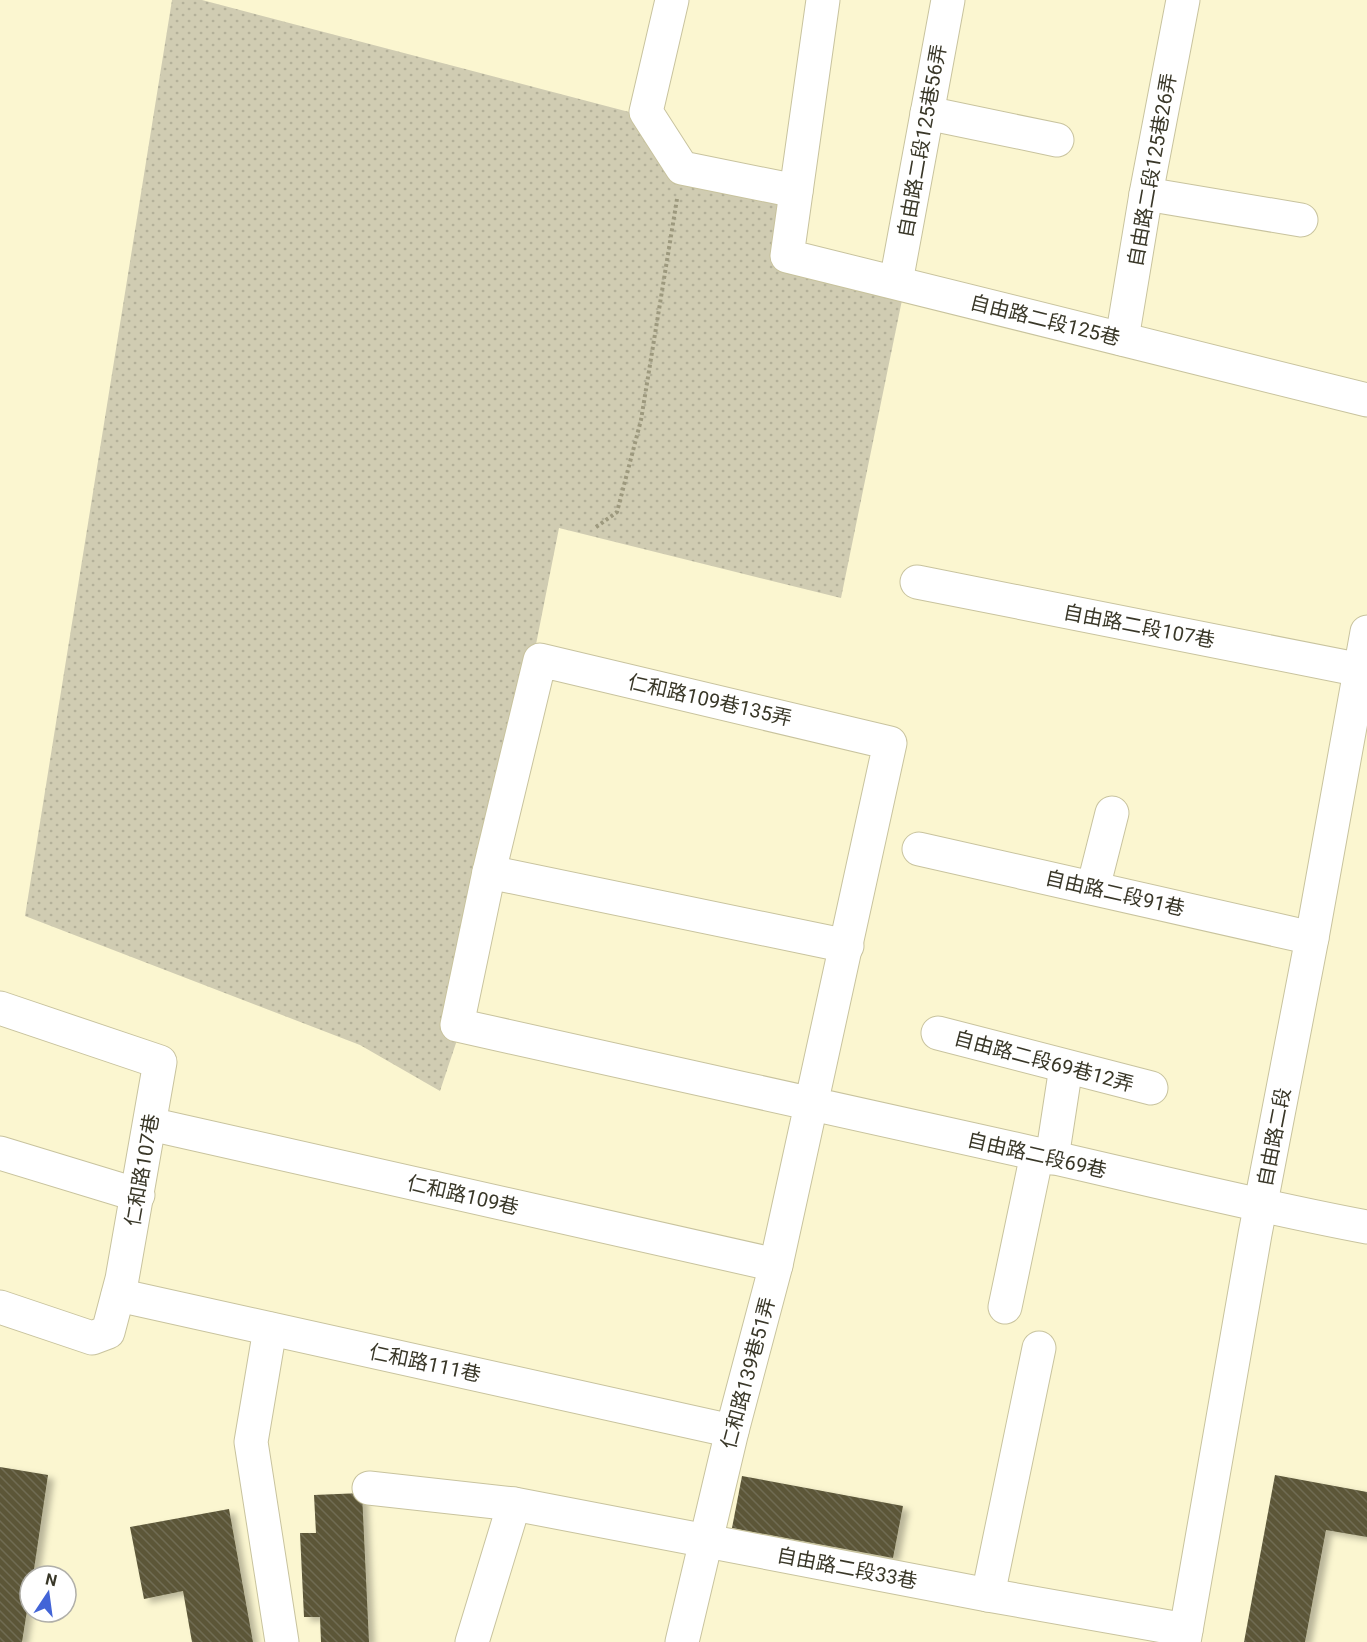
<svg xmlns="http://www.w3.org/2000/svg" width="1367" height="1642" font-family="Roboto,'Noto Sans TC',sans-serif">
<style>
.grass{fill:url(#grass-dots)}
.building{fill:url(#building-back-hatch);filter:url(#shadow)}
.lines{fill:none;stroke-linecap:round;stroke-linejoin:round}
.minor-casing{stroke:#c8c39e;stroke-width:35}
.path{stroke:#9d997e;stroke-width:4;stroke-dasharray:3 3;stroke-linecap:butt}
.minor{stroke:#fff;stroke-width:33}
.labels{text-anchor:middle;stroke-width:6;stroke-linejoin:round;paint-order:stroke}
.street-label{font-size:20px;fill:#393728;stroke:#fff}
</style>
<defs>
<pattern id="grass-dots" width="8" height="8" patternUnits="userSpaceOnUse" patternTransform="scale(1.5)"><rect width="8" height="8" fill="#d0ccb2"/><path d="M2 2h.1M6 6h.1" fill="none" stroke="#b3b099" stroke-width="1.8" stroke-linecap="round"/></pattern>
<pattern id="building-back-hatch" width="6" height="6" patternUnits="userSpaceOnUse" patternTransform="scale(1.5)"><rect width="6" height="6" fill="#5b5638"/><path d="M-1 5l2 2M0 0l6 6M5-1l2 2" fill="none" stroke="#706c53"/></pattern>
<filter id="shadow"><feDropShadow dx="6" dy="4" stdDeviation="3" flood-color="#0004"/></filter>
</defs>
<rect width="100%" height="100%" fill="#fbf6d0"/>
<polygon class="grass" points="172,0 202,0 629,112 674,173 790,196 779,265 902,300 841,598 559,528 459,1034 440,1091 360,1045 25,916"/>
<g class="building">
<polygon points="0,1467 48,1475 33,1576 30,1576 30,1592 22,1642 0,1642"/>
<polygon points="1275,1475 1367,1492 1367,1537 1326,1530 1305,1642 1244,1642"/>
<polygon points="742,1476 903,1506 893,1558 732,1528"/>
<polygon points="362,1493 369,1642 321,1642 320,1617 304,1617 300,1533 316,1533 314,1495"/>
<polygon points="229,1509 253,1642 192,1642 183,1591 144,1599 130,1527"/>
</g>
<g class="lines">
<defs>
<g id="minor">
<polyline points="672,0 646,112 682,168 796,191"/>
<polyline points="823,0 787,256 1367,400"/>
<polyline points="927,113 1057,140"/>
<polyline points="1146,194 1301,220"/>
<polyline points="896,282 948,0"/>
<polyline points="1122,339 1146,194 1183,0"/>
<polyline points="917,582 1361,670"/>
<polyline points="919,849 1312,938"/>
<polyline points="489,872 847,946"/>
<polyline points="1093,888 1112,813"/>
<polyline points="0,1008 160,1062 122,1279 108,1332 92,1338 0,1307"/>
<polyline points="938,1033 1151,1088"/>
<polyline points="150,1124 776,1265"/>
<polyline points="0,1153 138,1195"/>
<polyline points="1052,1158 1066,1067"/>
<polyline points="118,1295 732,1431"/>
<polyline points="1005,1307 1037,1154"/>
<polyline points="270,1329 251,1442 282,1642"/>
<polyline points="369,1488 514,1504 988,1595 1186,1630"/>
<polyline points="988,1595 1039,1348"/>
<polyline points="472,1642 514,1504"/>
<path d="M682,1642L732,1431L776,1265L890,743L540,660L489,872L457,1025C649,1068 841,1110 1033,1153C1144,1178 1255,1206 1367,1227"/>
<polyline points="1184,1642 1255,1234 1312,938 1367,632"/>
</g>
</defs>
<use href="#minor" class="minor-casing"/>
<polyline class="path" points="596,527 617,512 641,420 677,199"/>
<use href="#minor" class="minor"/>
</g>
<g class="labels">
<g class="street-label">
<text transform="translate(922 141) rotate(-80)" y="7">自由路二段125巷56弄</text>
<text transform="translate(1152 170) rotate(-80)" y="7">自由路二段125巷26弄</text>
<text transform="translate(1045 320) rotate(14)" y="7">自由路二段125巷</text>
<text transform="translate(1139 626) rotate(11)" y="7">自由路二段107巷</text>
<text transform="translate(710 700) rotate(13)" y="7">仁和路109巷135弄</text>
<text transform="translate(1115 893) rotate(13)" y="7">自由路二段91巷</text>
<text transform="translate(1044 1061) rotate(15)" y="7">自由路二段69巷12弄</text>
<text transform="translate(1274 1137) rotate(-79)" y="7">自由路二段</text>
<text transform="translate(1037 1155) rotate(13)" y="7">自由路二段69巷</text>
<text transform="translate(142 1170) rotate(-80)" y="7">仁和路107巷</text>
<text transform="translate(463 1195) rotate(13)" y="7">仁和路109巷</text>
<text transform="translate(425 1363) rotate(12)" y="7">仁和路111巷</text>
<text transform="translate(748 1373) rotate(-75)" y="7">仁和路139巷51弄</text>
<text transform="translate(847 1568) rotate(11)" y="7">自由路二段33巷</text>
</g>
</g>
<g transform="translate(48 1594) rotate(13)"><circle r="28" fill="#ffffff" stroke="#b0afa9" stroke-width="1.5"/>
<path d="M0-4.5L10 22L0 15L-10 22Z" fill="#4264d7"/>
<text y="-9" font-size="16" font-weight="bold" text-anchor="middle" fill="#393728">N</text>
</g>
</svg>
